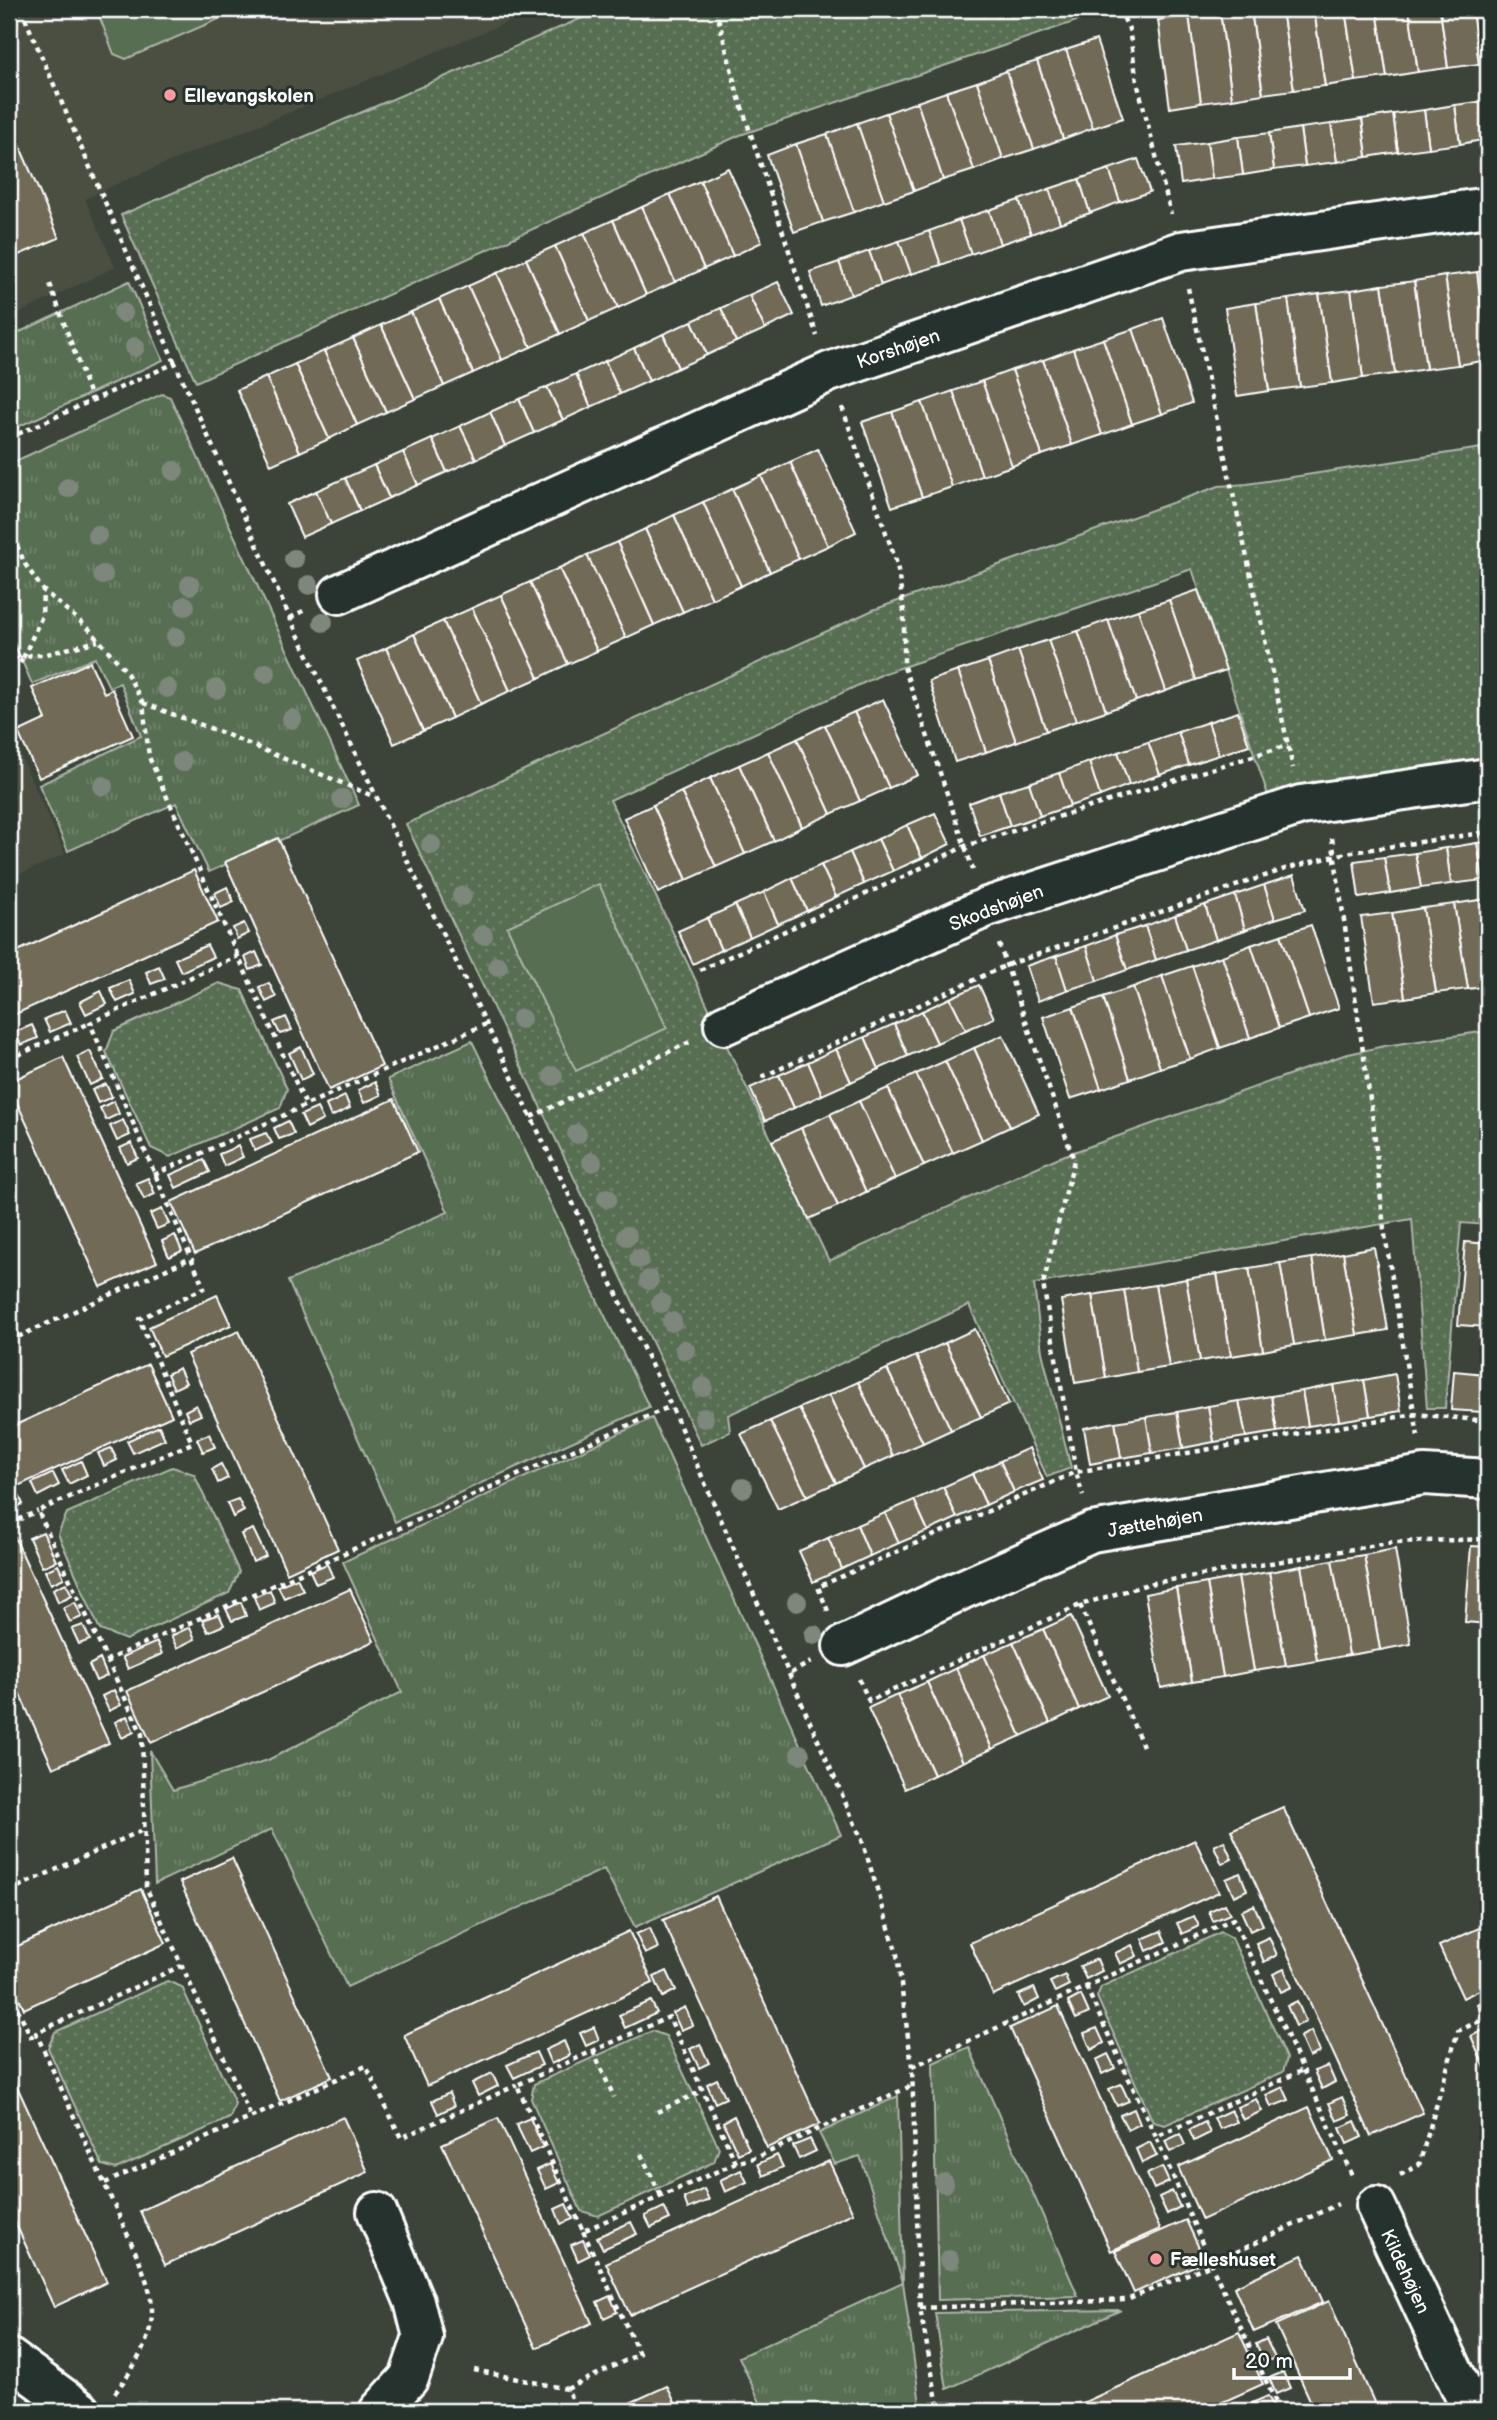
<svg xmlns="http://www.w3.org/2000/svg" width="1497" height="2420" font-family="'Balsamiq Sans',sans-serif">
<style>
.built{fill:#4b4f43}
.grass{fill:url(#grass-tufts);stroke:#acb6a9;stroke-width:2}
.park{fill:url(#park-dots);stroke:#acb6a9;stroke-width:2}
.garden{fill:#586e53;stroke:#acb6a9;stroke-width:2}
.building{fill:#6f6a57;stroke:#fff;stroke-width:2}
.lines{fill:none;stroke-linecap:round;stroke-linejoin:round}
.street-casing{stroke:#fff;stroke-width:44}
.path{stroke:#fff;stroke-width:4.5;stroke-dasharray:5 5;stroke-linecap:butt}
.street{stroke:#26332d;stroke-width:38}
.tree{fill:#7e877c}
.poi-dot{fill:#ff9aa2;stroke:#26332d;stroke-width:2.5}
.labels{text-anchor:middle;stroke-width:6;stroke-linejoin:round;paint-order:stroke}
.poi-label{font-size:19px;font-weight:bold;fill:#fff;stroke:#26332d;text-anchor:start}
.street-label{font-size:19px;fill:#fff;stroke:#26332d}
</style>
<defs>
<pattern id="grass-tufts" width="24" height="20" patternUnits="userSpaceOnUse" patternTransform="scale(1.75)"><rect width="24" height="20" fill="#586e53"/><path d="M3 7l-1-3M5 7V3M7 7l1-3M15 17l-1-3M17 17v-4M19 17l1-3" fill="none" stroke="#71846d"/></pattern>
<pattern id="park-dots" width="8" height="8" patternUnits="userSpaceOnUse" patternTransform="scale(1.75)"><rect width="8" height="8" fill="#586e53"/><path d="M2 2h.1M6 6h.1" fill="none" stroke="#71846d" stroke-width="1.8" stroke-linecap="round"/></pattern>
</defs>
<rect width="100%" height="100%" fill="#3c443a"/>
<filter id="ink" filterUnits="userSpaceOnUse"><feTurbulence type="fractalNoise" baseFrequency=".0143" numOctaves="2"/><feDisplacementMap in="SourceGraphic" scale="14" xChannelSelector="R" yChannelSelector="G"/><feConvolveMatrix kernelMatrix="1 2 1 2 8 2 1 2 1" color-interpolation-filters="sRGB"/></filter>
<g filter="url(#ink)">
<g class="built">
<polygon points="9,9 539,9 123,181 85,199 115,267 9,318"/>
<polygon points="9,731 65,854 9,879"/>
</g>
<g class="grass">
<polygon points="129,281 163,360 9,431 9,337"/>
<polygon points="162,394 170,397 359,805 209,872 176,803 68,851 39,785 141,736 120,683 109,687 95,658 32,684 9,631 9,464"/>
<polygon points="472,1041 649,1407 395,1522 288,1281 448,1212 388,1079"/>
<polygon points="652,1418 841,1835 635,1927 604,1869 347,1987 272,1829 155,1884 150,1751 173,1790 268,1760 402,1692 343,1562"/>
<polygon points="969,2047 1078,2296 938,2300 933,2063"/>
<polygon points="898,2096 903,2282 921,2411 764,2411 739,2357 903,2282 860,2156 835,2164 819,2133"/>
<polygon points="1121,2310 947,2389 935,2313"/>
</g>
<g class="park">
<polygon points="603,9 1112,9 740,135 196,382 121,215"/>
<polygon points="1488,447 1488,757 1308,786 1268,795 1192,569 885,673 610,800 829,1261 1057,1158 1344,1055 1384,1046 1488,1031 1488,1225 1461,1223 1445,1408 1427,1408 1412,1219 1034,1284 1042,1352 1071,1468 1047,1477 969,1305 728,1415 730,1432 701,1445 406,824 873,610 1219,486 1247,484"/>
<polygon points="219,983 242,990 287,1089 280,1108 170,1157 151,1148 106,1052 114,1031"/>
<polygon points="172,1467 194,1474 239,1572 229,1593 126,1640 100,1630 58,1534 67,1513"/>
<polygon points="1221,1932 1232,1938 1287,2058 1283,2072 1165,2125 1153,2122 1097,1997 1101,1987"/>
<polygon points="167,1981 182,1987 235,2103 230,2118 116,2169 102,2165 48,2048 55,2032"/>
<polygon points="652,2031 666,2036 719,2148 714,2162 598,2216 581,2211 531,2099 534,2084"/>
</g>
<g class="garden">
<polygon points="100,9 225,9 219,19 126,59 114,54 98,13"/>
<polygon points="599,884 667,1028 576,1071 507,927"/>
</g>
<g class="building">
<polygon points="1251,9 1263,94 1232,99 1220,12"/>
<polygon points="1251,9 1282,9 1294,90 1263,94"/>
<polygon points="1282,9 1314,9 1325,86 1294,90"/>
<polygon points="1314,9 1345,9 1356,81 1325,86"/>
<polygon points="1345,9 1377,9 1387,77 1356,81"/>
<polygon points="1377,9 1409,9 1418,72 1387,77"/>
<polygon points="1409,9 1440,9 1448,68 1418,72"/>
<polygon points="1440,9 1472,9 1479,64 1448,68"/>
<polygon points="1472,9 1488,9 1488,62 1479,64"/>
<polygon points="1220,12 1232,99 1201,103 1189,16"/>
<polygon points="1189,16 1201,103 1170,108 1158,20"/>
<polygon points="1096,40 1123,118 1093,128 1066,50"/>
<polygon points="1066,50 1093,128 1063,139 1037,61"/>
<polygon points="1037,61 1063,139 1034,149 1006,71"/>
<polygon points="1006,71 1034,149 1003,159 977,82"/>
<polygon points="977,82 1003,159 974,170 946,92"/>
<polygon points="946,92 974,170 943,180 917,102"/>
<polygon points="1486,101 1488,139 1460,144 1455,105"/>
<polygon points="917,102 943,180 914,191 886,113"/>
<polygon points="1455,105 1460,144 1429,148 1424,110"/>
<polygon points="1424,110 1429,148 1398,152 1393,114"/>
<polygon points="886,113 914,191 884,201 857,123"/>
<polygon points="1393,114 1398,152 1367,157 1362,119"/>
<polygon points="1362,119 1367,157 1337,162 1331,124"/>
<polygon points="9,121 59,238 9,259"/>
<polygon points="857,123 884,201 854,212 827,134"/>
<polygon points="1331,124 1337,162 1305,166 1300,128"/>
<polygon points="1300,128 1305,166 1274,170 1269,133"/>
<polygon points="1269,133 1274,170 1243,175 1238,137"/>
<polygon points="827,134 854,212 823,222 796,144"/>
<polygon points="1238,137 1243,175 1212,179 1207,142"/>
<polygon points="1207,142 1212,179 1181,184 1176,146"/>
<polygon points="796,144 823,222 794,232 767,155"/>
<polygon points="1138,159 1150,192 1120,202 1109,169"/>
<polygon points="728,168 762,242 733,256 700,181"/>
<polygon points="1109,169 1120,202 1090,213 1079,179"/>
<polygon points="1079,179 1090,213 1060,223 1049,189"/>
<polygon points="700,181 733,256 704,269 670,194"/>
<polygon points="1049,189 1060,223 1031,234 1019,200"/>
<polygon points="670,194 704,269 675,282 642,207"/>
<polygon points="1019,200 1031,234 1000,244 989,210"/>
<polygon points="642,207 675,282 646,295 613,220"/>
<polygon points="989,210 1000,244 971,254 959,220"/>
<polygon points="613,220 646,295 618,308 584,233"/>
<polygon points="959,220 971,254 941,265 929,231"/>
<polygon points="929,231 941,265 911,274 899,241"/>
<polygon points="584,233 618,308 589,321 555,246"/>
<polygon points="899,241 911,274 881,285 869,251"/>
<polygon points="555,246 589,321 560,334 526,259"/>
<polygon points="869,251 881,285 851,295 839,262"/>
<polygon points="526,259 560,334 531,347 497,273"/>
<polygon points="839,262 851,295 821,306 810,272"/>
<polygon points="1488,270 1488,353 1477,272"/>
<polygon points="1477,272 1488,360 1458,365 1445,276"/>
<polygon points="497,273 531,347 502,360 468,286"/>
<polygon points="1445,276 1458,365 1426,369 1414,281"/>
<polygon points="1414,281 1426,369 1395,374 1382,285"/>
<polygon points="778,282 794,315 765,329 749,295"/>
<polygon points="1382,285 1395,374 1363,378 1351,290"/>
<polygon points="468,286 502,360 473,373 439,299"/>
<polygon points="1351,290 1363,378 1332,383 1319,294"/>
<polygon points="1319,294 1332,383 1300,387 1288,299"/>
<polygon points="749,295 765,329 736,342 721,308"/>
<polygon points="439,299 473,373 444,386 411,312"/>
<polygon points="1288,299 1300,387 1269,391 1256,303"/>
<polygon points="1256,303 1269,391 1237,396 1225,308"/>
<polygon points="721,308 736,342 707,355 692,321"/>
<polygon points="411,312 444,386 415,399 381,325"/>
<polygon points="1163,318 1192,403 1162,414 1133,329"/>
<polygon points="692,321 707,355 678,368 663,334"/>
<polygon points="381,325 415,399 386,412 353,338"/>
<polygon points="1133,329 1162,414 1132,424 1103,339"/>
<polygon points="663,334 678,368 649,381 634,348"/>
<polygon points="353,338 386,412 357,425 324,351"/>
<polygon points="1103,339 1132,424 1102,435 1073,349"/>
<polygon points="634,348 649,381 620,394 605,361"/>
<polygon points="1073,349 1102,435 1072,445 1043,360"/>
<polygon points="324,351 357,425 329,439 295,364"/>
<polygon points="1043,360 1072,445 1042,455 1012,370"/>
<polygon points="605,361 620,394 591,407 576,374"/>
<polygon points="295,364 329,439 300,452 266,377"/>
<polygon points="1012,370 1042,455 1012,466 982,381"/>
<polygon points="576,374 591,407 563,420 547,387"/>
<polygon points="266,377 300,452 271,465 237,390"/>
<polygon points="982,381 1012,466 982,476 953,391"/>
<polygon points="547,387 563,420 534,433 519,399"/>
<polygon points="953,391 982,476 952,487 922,402"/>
<polygon points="519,399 534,433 505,446 490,412"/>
<polygon points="922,402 952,487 922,497 892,412"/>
<polygon points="490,412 505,446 476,459 460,426"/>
<polygon points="892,412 922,497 892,507 862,422"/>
<polygon points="460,426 476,459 447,472 432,439"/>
<polygon points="432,439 447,472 418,485 403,452"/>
<polygon points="818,449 856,532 828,546 790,462"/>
<polygon points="403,452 418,485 389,498 374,465"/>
<polygon points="790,462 828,546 799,559 761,476"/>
<polygon points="374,465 389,498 360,511 345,478"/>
<polygon points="761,476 799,559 770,572 732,489"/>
<polygon points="345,478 360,511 331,524 316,491"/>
<polygon points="732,489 770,572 741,586 703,502"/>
<polygon points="316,491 331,524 302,537 287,504"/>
<polygon points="703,502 741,586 712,599 674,515"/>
<polygon points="674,515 712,599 683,612 645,529"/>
<polygon points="645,529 683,612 654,625 617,542"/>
<polygon points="617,542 654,625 626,638 587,555"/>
<polygon points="587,555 626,638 597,651 559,568"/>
<polygon points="559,568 597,651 568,664 530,582"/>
<polygon points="530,582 568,664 539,678 501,595"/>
<polygon points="1198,590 1226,670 1196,680 1169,600"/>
<polygon points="501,595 539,678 510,691 472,608"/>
<polygon points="1169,600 1196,680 1166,691 1138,610"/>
<polygon points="472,608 510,691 481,704 443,621"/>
<polygon points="1138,610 1166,691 1136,701 1108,620"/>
<polygon points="1108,620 1136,701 1106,711 1078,631"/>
<polygon points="443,621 481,704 452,718 414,634"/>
<polygon points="1078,631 1106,711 1076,721 1048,640"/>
<polygon points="9,633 20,657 9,661"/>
<polygon points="414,634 452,718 423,731 386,648"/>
<polygon points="1048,640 1076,721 1046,731 1018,650"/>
<polygon points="386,648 423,731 394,744 357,661"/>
<polygon points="1018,650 1046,731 1016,742 988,661"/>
<polygon points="988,661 1016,742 986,752 958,671"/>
<polygon points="90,662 104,693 112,689 133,736 39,778 18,732 46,719 32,688"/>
<polygon points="958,671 986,752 955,762 929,681"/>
<polygon points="883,699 918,775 889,788 854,712"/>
<polygon points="854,712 889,788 860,801 825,725"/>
<polygon points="1238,712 1249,745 1219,755 1208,722"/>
<polygon points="1208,722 1219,755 1189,765 1178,732"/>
<polygon points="825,725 860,801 831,814 797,739"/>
<polygon points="1178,732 1189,765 1160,775 1148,742"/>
<polygon points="797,739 831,814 802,827 768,752"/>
<polygon points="1148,742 1160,775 1129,785 1118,752"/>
<polygon points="768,752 802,827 774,841 739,765"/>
<polygon points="1118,752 1129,785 1100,796 1089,762"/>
<polygon points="1089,762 1100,796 1070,806 1059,773"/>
<polygon points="739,765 774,841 745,854 710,778"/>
<polygon points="1059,773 1070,806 1040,816 1029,783"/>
<polygon points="710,778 745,854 716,867 681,792"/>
<polygon points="1029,783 1040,816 1010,826 999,792"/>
<polygon points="681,792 716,867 687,880 653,805"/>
<polygon points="999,792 1010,826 980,836 969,803"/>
<polygon points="653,805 687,880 658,893 624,818"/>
<polygon points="935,813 950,844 922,858 907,825"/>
<polygon points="907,825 922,858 893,871 878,839"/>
<polygon points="278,838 382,1066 329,1090 225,862"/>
<polygon points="878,839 893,871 864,884 850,852"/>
<polygon points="1488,842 1488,879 1483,880 1477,843"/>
<polygon points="1477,843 1483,880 1451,884 1446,848"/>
<polygon points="1446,848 1451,884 1421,888 1415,853"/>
<polygon points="850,852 864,884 836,897 821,865"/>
<polygon points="1415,853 1421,888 1390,893 1384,857"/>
<polygon points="1384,857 1390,893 1359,898 1354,861"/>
<polygon points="821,865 836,897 807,911 792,878"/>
<polygon points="194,870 218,922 9,1017 9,955"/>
<polygon points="1294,875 1305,910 1275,919 1264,885"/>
<polygon points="792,878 807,911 778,924 764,892"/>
<polygon points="1264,885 1275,919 1245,930 1235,895"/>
<polygon points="227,887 234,902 221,908 215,893"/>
<polygon points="764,892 778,924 750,937 735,905"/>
<polygon points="1235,895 1245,930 1216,940 1205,905"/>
<polygon points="1485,899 1488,918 1488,986 1468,989 1454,904"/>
<polygon points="1454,904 1468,989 1436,993 1423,908"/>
<polygon points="735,905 750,937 721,950 707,918"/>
<polygon points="1205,905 1216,940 1186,950 1175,915"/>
<polygon points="1423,908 1436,993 1405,998 1392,913"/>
<polygon points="1392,913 1405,998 1374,1002 1361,917"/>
<polygon points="1175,915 1186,950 1156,960 1145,926"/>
<polygon points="707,918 721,950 693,964 678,931"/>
<polygon points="244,923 249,933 237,939 233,928"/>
<polygon points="1311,925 1339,1008 1309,1018 1281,935"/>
<polygon points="1145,926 1156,960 1127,970 1115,935"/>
<polygon points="1115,935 1127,970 1097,981 1086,946"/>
<polygon points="1281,935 1309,1018 1279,1028 1251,945"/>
<polygon points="207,945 213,957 181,972 175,959"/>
<polygon points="1251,945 1279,1028 1250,1038 1222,956"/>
<polygon points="1086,946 1097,981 1067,990 1056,956"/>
<polygon points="256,952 262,965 250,970 245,957"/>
<polygon points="1056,956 1067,990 1038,1001 1026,966"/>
<polygon points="1222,956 1250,1038 1220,1048 1192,966"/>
<polygon points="159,966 165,979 151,984 146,972"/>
<polygon points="1192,966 1220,1048 1190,1059 1162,976"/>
<polygon points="1162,976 1190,1059 1160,1068 1133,987"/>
<polygon points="129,980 135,994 117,1002 110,988"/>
<polygon points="269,983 276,997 266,1002 259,987"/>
<polygon points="979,985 994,1018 966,1030 950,998"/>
<polygon points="1133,987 1160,1068 1130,1079 1103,997"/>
<polygon points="101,991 107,1004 86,1014 80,1002"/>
<polygon points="1103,997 1130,1079 1101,1089 1073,1007"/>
<polygon points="950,998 966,1030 937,1043 922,1011"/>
<polygon points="1073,1007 1101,1089 1070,1099 1043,1017"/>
<polygon points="65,1010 71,1023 50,1032 44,1019"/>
<polygon points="922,1011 937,1043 908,1056 894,1024"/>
<polygon points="286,1017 292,1030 280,1034 274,1022"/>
<polygon points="894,1024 908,1056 879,1069 865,1037"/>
<polygon points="32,1025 38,1038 21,1045 15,1032"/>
<polygon points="1003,1035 1039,1114 1010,1127 974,1048"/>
<polygon points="865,1037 879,1069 851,1082 836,1049"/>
<polygon points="301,1047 313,1074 301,1080 289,1053"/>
<polygon points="974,1048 1010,1127 982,1140 945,1061"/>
<polygon points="836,1049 851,1082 822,1095 808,1062"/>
<polygon points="90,1051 103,1079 90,1085 77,1057"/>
<polygon points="63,1057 157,1262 101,1287 9,1085 9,1082"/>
<polygon points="945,1061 982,1140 953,1153 916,1074"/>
<polygon points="808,1062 822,1095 794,1108 779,1075"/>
<polygon points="916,1074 953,1153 924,1166 888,1088"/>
<polygon points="779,1075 794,1108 765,1121 750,1088"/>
<polygon points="375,1082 381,1095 364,1103 358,1090"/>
<polygon points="106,1084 112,1097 98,1103 92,1090"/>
<polygon points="888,1088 924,1166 895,1179 859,1101"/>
<polygon points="345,1096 350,1108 331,1117 326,1105"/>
<polygon points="394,1099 418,1152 195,1254 171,1202"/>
<polygon points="114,1101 119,1114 106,1120 100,1108"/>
<polygon points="859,1101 895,1179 866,1192 830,1114"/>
<polygon points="317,1108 323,1120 307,1128 301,1115"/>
<polygon points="830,1114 866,1192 838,1206 801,1128"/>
<polygon points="123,1120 130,1135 117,1141 110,1126"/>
<polygon points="288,1121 294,1134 279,1139 274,1128"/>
<polygon points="801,1128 838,1206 809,1219 772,1141"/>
<polygon points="266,1133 272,1143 255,1151 250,1139"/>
<polygon points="131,1143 138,1158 127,1163 120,1148"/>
<polygon points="238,1146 243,1157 224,1166 219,1154"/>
<polygon points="204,1160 210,1172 176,1188 170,1175"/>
<polygon points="148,1178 155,1194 144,1199 136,1183"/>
<polygon points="162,1209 169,1224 157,1229 150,1214"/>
<polygon points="175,1235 182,1251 169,1257 162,1241"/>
<polygon points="1465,1242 1488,1244 1488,1327 1458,1325"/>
<polygon points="1374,1247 1388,1330 1357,1335 1343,1253"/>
<polygon points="1343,1253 1357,1335 1325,1340 1312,1258"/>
<polygon points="1312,1258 1325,1340 1294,1345 1280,1263"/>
<polygon points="1280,1263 1294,1345 1263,1351 1249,1268"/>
<polygon points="1249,1268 1263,1351 1231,1356 1217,1274"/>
<polygon points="1217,1274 1231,1356 1200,1361 1186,1279"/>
<polygon points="1186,1279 1200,1361 1169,1367 1155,1285"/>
<polygon points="1155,1285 1169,1367 1137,1372 1124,1290"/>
<polygon points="1124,1290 1137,1372 1106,1378 1092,1295"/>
<polygon points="217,1295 231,1325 162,1356 149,1327"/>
<polygon points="1092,1295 1106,1378 1075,1383 1061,1300"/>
<polygon points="975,1329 1009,1404 981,1417 945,1343"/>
<polygon points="239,1331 338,1549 287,1573 187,1354"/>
<polygon points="945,1343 981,1417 951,1430 916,1356"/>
<polygon points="916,1356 951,1430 923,1443 887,1369"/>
<polygon points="148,1364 172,1416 9,1490 9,1428"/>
<polygon points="179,1368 186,1383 174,1389 167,1374"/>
<polygon points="887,1369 923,1443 893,1456 858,1382"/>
<polygon points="1454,1371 1485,1374 1482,1412 1451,1410"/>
<polygon points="1395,1374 1401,1411 1370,1416 1364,1380"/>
<polygon points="1485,1374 1488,1374 1488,1413 1482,1412"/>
<polygon points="1364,1380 1370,1416 1339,1421 1333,1385"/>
<polygon points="858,1382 893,1456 864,1469 829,1395"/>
<polygon points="1333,1385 1339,1421 1308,1426 1302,1391"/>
<polygon points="1302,1391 1308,1426 1277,1432 1271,1396"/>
<polygon points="829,1395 864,1469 836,1483 799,1408"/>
<polygon points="1271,1396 1277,1432 1246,1437 1239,1401"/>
<polygon points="1239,1401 1246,1437 1214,1442 1208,1406"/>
<polygon points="196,1405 201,1415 189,1420 185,1411"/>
<polygon points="1208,1406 1214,1442 1183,1448 1177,1412"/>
<polygon points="799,1408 836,1483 807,1496 770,1421"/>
<polygon points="1177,1412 1183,1448 1152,1453 1146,1417"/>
<polygon points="1146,1417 1152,1453 1121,1458 1115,1422"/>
<polygon points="770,1421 807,1496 778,1509 741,1434"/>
<polygon points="1115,1422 1121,1458 1090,1464 1084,1428"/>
<polygon points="159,1426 165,1439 133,1453 127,1441"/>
<polygon points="209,1434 215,1447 203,1452 197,1439"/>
<polygon points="111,1448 117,1460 104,1466 98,1453"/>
<polygon points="1029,1448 1043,1480 1014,1492 1000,1461"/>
<polygon points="81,1461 87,1475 69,1484 62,1470"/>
<polygon points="1000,1461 1014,1492 986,1505 972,1474"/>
<polygon points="221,1464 228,1478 218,1483 212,1469"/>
<polygon points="53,1473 59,1485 38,1496 32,1483"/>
<polygon points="972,1474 986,1505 957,1518 943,1487"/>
<polygon points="943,1487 957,1518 928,1531 914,1500"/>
<polygon points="17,1491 23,1504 9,1511 9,1495"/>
<polygon points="238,1499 244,1511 233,1517 227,1503"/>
<polygon points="914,1500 928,1531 899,1543 885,1513"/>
<polygon points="885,1513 899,1543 870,1556 857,1525"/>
<polygon points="857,1525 870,1556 842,1569 828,1538"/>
<polygon points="253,1529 266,1556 253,1562 241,1534"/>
<polygon points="43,1532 56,1561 42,1567 29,1538"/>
<polygon points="15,1538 109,1743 53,1768 9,1670 9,1541"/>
<polygon points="828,1538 842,1569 813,1582 799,1551"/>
<polygon points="1471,1546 1488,1547 1488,1624 1465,1622"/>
<polygon points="1395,1549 1411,1644 1380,1650 1364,1555"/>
<polygon points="1364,1555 1380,1650 1349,1655 1332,1560"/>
<polygon points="1332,1560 1349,1655 1317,1661 1301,1566"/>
<polygon points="327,1564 333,1577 316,1584 310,1571"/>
<polygon points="58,1565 64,1578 51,1584 45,1571"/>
<polygon points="1301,1566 1317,1661 1286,1666 1269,1572"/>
<polygon points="1269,1572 1286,1666 1254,1671 1238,1577"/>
<polygon points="1238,1577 1254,1671 1223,1677 1207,1583"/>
<polygon points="297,1578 303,1590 284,1598 278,1586"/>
<polygon points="66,1583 72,1595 58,1602 53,1589"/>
<polygon points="1207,1583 1223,1677 1192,1682 1176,1588"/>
<polygon points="1176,1588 1192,1682 1161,1688 1145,1594"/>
<polygon points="350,1589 374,1641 151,1743 127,1691"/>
<polygon points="270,1590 275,1603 259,1610 254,1597"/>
<polygon points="75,1602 82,1617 70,1622 63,1608"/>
<polygon points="241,1602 246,1616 232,1621 226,1609"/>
<polygon points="219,1614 224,1625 208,1632 202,1620"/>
<polygon points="1071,1616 1108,1696 1079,1709 1043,1629"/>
<polygon points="83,1625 90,1640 79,1644 72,1629"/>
<polygon points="190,1627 195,1639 177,1648 171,1636"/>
<polygon points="1043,1629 1079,1709 1050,1723 1013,1642"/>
<polygon points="157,1642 162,1654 128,1669 122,1657"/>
<polygon points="1013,1642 1050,1723 1021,1736 984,1655"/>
<polygon points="984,1655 1021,1736 992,1749 956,1668"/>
<polygon points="100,1659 107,1676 96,1681 89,1665"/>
<polygon points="956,1668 992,1749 963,1762 927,1682"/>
<polygon points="927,1682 963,1762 934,1775 897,1695"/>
<polygon points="114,1690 121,1705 109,1711 102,1696"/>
<polygon points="897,1695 934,1775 905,1789 868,1708"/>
<polygon points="127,1716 134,1732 122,1738 115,1722"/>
<polygon points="1283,1807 1423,2113 1371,2136 1231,1830"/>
<polygon points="1195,1840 1219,1892 993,1995 970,1943"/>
<polygon points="1224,1841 1232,1859 1222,1864 1214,1846"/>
<polygon points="232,1858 332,2077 280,2101 180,1882"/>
<polygon points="1240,1873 1247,1890 1234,1896 1226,1879"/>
<polygon points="141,1889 166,1943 24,2009 9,1976 9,1950"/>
<polygon points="716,1896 820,2124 767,2148 663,1920"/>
<polygon points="1225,1904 1230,1914 1213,1921 1209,1911"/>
<polygon points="1254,1905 1263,1925 1250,1931 1241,1911"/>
<polygon points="1194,1916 1199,1926 1182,1934 1177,1923"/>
<polygon points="1488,1924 1488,1986 1463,1998 1439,1946"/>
<polygon points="650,1928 658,1948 645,1954 636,1934"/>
<polygon points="629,1931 653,1983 427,2086 404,2035"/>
<polygon points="1161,1931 1166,1942 1147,1951 1142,1939"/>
<polygon points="1269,1937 1277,1955 1264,1962 1256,1943"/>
<polygon points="1132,1945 1137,1956 1120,1964 1115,1953"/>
<polygon points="1097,1959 1102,1971 1086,1979 1080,1966"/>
<polygon points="1284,1969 1292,1987 1281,1992 1273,1974"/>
<polygon points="667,1971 676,1990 663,1997 654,1977"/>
<polygon points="1065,1975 1069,1985 1055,1992 1050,1982"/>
<polygon points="1034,1988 1039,1999 1024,2007 1018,1995"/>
<polygon points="1081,1995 1089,2013 1076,2019 1068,2002"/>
<polygon points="1488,1998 1488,2013 1482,2016 1477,2004"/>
<polygon points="651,2001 657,2013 625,2028 619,2015"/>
<polygon points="1297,2001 1306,2022 1296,2026 1287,2006"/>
<polygon points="1058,2006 1160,2229 1111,2251 1010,2028"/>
<polygon points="685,2007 693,2025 681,2030 673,2013"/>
<polygon points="594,2027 599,2040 586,2046 580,2033"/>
<polygon points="1097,2028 1104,2043 1091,2050 1084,2033"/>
<polygon points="1488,2028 1488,2075 1471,2036"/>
<polygon points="1311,2031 1320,2052 1309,2057 1300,2037"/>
<polygon points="564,2041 570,2055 551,2064 545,2050"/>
<polygon points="700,2044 709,2063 699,2068 690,2049"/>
<polygon points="536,2052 542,2065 514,2078 507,2065"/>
<polygon points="1108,2054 1115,2068 1102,2074 1096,2060"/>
<polygon points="1328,2066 1335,2082 1322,2089 1314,2071"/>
<polygon points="9,2069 107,2282 54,2307 9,2209"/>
<polygon points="492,2073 498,2086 478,2096 472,2083"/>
<polygon points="717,2079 726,2098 715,2103 707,2084"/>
<polygon points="1121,2084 1129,2101 1117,2106 1109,2089"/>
<polygon points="1283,2087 1289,2100 1271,2107 1266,2095"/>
<polygon points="449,2093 454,2106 438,2114 432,2101"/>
<polygon points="1342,2097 1350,2115 1337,2121 1329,2103"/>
<polygon points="1256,2099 1262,2111 1243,2120 1237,2107"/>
<polygon points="1309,2107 1333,2160 1202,2220 1178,2167"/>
<polygon points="1134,2109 1140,2124 1128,2130 1120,2115"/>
<polygon points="1231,2110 1237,2122 1220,2129 1214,2118"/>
<polygon points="734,2116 749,2149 738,2154 723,2122"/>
<polygon points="343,2117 368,2172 165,2265 140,2211"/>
<polygon points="498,2118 592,2323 536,2348 442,2144"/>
<polygon points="530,2118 543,2147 530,2153 516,2124"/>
<polygon points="1355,2121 1362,2137 1347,2144 1340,2128"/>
<polygon points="1205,2122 1210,2133 1194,2141 1189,2130"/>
<polygon points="1180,2134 1185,2145 1170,2152 1165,2141"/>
<polygon points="810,2139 816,2151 799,2159 793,2146"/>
<polygon points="1150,2142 1157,2156 1142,2163 1136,2149"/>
<polygon points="777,2155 783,2167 763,2176 758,2164"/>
<polygon points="829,2161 853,2213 630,2315 606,2263"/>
<polygon points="550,2164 559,2183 546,2189 537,2170"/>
<polygon points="1162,2167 1169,2182 1154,2189 1147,2174"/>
<polygon points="741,2170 747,2182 725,2192 720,2180"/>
<polygon points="704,2189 709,2200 688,2209 684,2198"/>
<polygon points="1172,2191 1180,2207 1167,2214 1159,2197"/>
<polygon points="566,2204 573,2219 561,2224 555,2209"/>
<polygon points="664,2207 670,2219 651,2228 645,2216"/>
<polygon points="1186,2220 1205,2261 1134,2293 1115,2251"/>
<polygon points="631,2222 637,2234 603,2249 597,2237"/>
<polygon points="583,2240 590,2255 578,2261 571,2245"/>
<polygon points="1302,2255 1323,2302 1254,2332 1234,2287"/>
<polygon points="610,2296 617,2312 604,2318 597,2302"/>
<polygon points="1329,2301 1378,2411 1315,2411 1276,2325"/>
<polygon points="1239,2332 1263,2384 1203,2411 1065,2411"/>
<polygon points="1266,2339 1275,2358 1265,2362 1256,2344"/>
<polygon points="1283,2372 1290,2388 1276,2394 1269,2378"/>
<polygon points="667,2386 679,2411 615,2411 614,2410"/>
<polygon points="1268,2396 1273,2406 1256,2411 1252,2403"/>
<polygon points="35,2399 50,2411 26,2411"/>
</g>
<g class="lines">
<defs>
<g id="street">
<polyline points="339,594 829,372 1181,251 1488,207"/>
<polyline points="724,1025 987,907 1301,805 1488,778"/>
<polyline points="843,1646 961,1590 1092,1532 1424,1475 1488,1479"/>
<polyline points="1376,2206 1472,2411"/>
<polyline points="377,2212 414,2301 423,2337 409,2378 379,2411"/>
<polyline points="9,2358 81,2411"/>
</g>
</defs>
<use href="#street" class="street-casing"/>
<g class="path">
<polyline points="21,9 175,363"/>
<polyline points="716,9 737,92 817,336"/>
<polyline points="1119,9 1129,29 1137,82 1171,214"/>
<polyline points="9,11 15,9"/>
<polyline points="50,284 92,401"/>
<polyline points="1188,288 1293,768"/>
<polyline points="842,407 897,564 904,612 904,667 973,870"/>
<polyline points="9,438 175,363 290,618 671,1406 862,1840 897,1954 912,2067 920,2308 939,2411"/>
<polyline points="9,527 25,564 43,590 89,629 125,670 143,703 149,757 238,956"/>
<polyline points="290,618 305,610"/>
<polyline points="23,658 42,616 43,591"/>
<polyline points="20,663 23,658 31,655 43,655 98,641"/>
<polyline points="143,703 223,733 375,797"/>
<polyline points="1332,838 1373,1120 1384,1229 1418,1436"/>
<polyline points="999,944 1074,1160 1043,1284 1076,1472 1083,1496"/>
<polyline points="700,970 905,876 965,846 1288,745"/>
<polyline points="486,1024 306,1105 238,956 90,1023 204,1288 139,1319 192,1443 38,1511 107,1660 671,1406"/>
<polyline points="9,1059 90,1023"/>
<polyline points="762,1077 1007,965 1285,869 1346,853 1488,832"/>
<polyline points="531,1117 692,1041"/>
<polyline points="154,1175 306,1105"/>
<polyline points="9,1341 191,1258"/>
<polyline points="9,1524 38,1511"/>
<polyline points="1080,1605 1143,1746"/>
<polyline points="828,1611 818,1587 1076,1472 1415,1414 1488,1421"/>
<polyline points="107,1660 142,1734 146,1887 251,2117"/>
<polyline points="791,1673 811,1662"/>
<polyline points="859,1679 869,1701 1080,1605 1148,1584 1394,1542 1488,1539"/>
<polyline points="9,1891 145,1829"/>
<polyline points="1086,1987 1156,2137 1303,2070"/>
<polyline points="9,1990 31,2037 36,2033"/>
<polyline points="593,2051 614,2097"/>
<polyline points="912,2067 1233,1919 1353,2177"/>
<polyline points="657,2112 702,2091"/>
<polyline points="641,2154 661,2196"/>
<polyline points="736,2163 669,2017 517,2085 583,2231 736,2163 760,2156 913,2085"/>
<polyline points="1400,2175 1419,2165 1458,2031 1488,2017"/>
<polyline points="105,2183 366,2066 401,2138 517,2085"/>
<polyline points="920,2308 1127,2300 1211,2264 1156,2137"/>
<polyline points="474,2370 567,2389 577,2411"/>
<polyline points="567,2389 639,2354 583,2231"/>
<path d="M115,2393C135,2366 157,2334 151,2299C149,2286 144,2274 140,2262L36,2033L181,1966"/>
<polyline points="1269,2411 1278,2407"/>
<polyline points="1280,2411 1211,2264 1338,2204"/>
</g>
<use href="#street" class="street"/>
</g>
<g class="tree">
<circle cx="123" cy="313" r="10"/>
<circle cx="135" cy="347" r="10"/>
<circle cx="174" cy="471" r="10"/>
<circle cx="68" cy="488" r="10"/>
<circle cx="97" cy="535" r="10"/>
<circle cx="294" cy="559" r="10"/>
<circle cx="103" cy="575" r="10"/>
<circle cx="190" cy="585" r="10"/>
<circle cx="309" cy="585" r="10"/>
<circle cx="185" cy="606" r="10"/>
<circle cx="323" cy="622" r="10"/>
<circle cx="176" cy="637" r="10"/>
<circle cx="266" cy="673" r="10"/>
<circle cx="167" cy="688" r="10"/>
<circle cx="216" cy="689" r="10"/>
<circle cx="292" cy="719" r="10"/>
<circle cx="182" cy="762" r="10"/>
<circle cx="103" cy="786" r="10"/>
<circle cx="342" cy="799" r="10"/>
<circle cx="431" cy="845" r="10"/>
<circle cx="462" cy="896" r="10"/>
<circle cx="483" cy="935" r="10"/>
<circle cx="498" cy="966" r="10"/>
<circle cx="521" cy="1019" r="10"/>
<circle cx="553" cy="1076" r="10"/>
<circle cx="577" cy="1134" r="10"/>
<circle cx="592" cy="1162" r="10"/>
<circle cx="607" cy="1198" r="10"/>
<circle cx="627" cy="1236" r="10"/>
<circle cx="639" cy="1259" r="10"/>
<circle cx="649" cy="1280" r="10"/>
<circle cx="661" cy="1303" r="10"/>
<circle cx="672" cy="1322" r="10"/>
<circle cx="685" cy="1350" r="10"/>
<circle cx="703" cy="1387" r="10"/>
<circle cx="704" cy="1418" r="10"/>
<circle cx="743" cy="1488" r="10"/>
<circle cx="797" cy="1602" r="10"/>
<circle cx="814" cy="1635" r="10"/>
<circle cx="800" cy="1754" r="10"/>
<circle cx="944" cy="2183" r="10"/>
<circle cx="949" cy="2260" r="10"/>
</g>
</g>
<g class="poi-dot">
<circle cx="170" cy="95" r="7"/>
<circle cx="1156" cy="2259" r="7"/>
</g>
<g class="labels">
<g class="poi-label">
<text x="184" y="102">Ellevangskolen</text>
<text x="1170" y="2266">Fælleshuset</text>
</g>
<g class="street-label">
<text transform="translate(898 348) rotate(-19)" y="7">Korshøjen</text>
<text transform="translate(996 907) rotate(-21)" y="7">Skodshøjen</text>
<text transform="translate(1155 1522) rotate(-10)" y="7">Jættehøjen</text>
<text transform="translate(1406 2271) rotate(65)" y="7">Kildehøjen</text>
</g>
</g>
<rect width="1497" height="2420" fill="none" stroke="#26332d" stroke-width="35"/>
<rect x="18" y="18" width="1462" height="2385" fill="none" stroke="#fff" stroke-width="2.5" filter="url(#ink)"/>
<path d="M1234 2368v10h116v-10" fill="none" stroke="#ffffff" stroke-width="3.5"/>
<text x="1245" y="2368" font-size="21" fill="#ffffff" stroke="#26332d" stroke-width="5" paint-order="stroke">20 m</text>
</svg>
